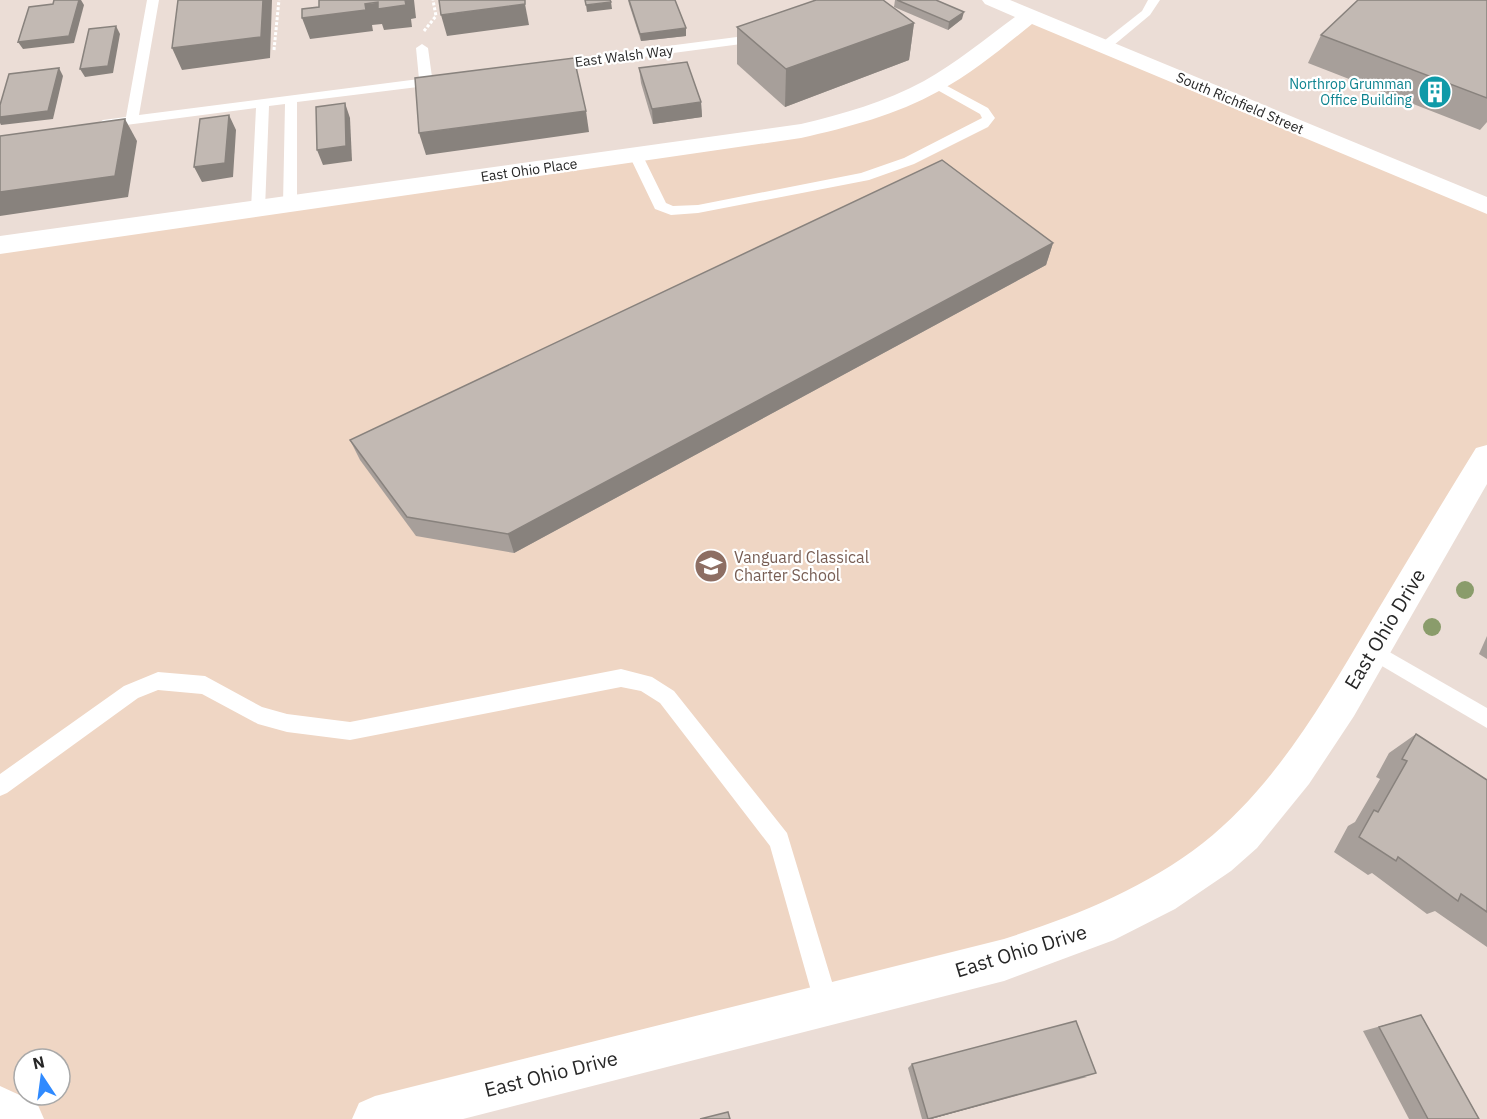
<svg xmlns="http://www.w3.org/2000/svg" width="1487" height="1119" font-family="'IBM Plex Sans',sans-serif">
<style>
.education{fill:#efd6c4;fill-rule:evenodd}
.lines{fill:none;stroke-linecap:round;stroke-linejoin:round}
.path{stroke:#fff;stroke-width:3;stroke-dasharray:3 2;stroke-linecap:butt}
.lane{fill:#fff;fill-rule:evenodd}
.street{fill:#fff;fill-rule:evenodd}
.tree{fill:#8a9c6b}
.wall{fill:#a79f9a}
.shaded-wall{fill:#88827d}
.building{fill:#c2b9b3;stroke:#88827d;stroke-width:1.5}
.labels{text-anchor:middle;stroke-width:4.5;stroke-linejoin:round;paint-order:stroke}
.far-street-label{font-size:14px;fill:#272727;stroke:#fff}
.far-culture-label{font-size:14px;fill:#0d838f;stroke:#fff;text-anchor:end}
.education-label{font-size:16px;fill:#785e54;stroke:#fff;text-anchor:start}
.near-street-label{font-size:20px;fill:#272727;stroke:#fff}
</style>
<rect width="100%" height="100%" fill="#ebddd6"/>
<path class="education" d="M1030,16L1487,206V458L1317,743L1133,911L375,1119H21L0,1108V245L801,131L903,100ZM24,1059H60V1095H24Z"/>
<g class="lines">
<g class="path">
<polyline points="424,31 436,16 433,0"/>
<polyline points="274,50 279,0"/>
</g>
<g class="lane">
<polygon points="147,0 159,0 139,115 419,79 416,48 422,44 428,48 432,77 439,76 445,80 443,83 426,86 297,102 297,204 290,208 283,204 285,104 269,106 265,209 263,212 253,212 251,209 256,108 103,128 97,124 103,120 126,117"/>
<polygon points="1148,0 1160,0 1150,15 1108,50 1100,50 1100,44 1142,11"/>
<polygon points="760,34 766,38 764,41 552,69 546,65 552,61"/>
<polygon points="936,80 988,108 995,118 988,127 914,164 869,180 698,213 671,215 655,209 629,155 631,152 641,152 666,203 673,206 698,205 861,173 904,158 982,118 980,114 932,87 930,84 932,81"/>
<polygon points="1372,642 1487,708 1487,728 1365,656 1362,650 1365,644"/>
<polygon points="621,669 652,677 674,691 787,833 839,1005 835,1013 827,1017 819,1013 815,1005 770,846 660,703 641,691 621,687 350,740 287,732 258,724 202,694 158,690 138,698 7,793 0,796 0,774 124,686 158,672 205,676 262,707 287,714 350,722"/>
</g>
<g class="street">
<path d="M982,0H1010L1487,197V214L1032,24C1002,48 973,73 939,91C896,115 849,127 801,138L0,254V236L801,124C843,114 885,102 924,81C956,63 985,39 1015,17L985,4Z"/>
<path d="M1487,445V484L1354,716L1309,784L1257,848L1231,871L1175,909L1114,940L1004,981L463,1119H352L359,1103L375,1096L1004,939C1075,916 1144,889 1203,843C1276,785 1323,702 1370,623C1405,565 1440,506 1476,448Z"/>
<polygon points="0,1086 37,1103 44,1119 0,1119"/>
</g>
</g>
<g class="tree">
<circle cx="1465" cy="590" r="9"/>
<circle cx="1432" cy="627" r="9"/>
</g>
<g class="wall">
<polygon points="628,0 675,0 686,28 686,36 641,41 629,4"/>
<polygon points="895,0 936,0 962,19 948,30 894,7"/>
<polygon points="1487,0 1487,122 1480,130 1308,63 1321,35"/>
<polygon points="914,23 909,60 785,107 737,64 737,27"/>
<polygon points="639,68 701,102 702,117 653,124 641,83"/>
<polygon points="1053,243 1046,265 514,553 416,536 360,460 350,440"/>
<polygon points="1487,636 1487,659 1479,654"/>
<polygon points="1416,734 1487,780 1487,947 1435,911 1427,914 1372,873 1368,875 1334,852 1348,826 1355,822 1380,779 1376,777 1389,753"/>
<polygon points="1421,1015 1479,1119 1409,1119 1363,1031"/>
<polygon points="912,1064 1087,1077 931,1119 922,1119 908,1068"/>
</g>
<g class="shaded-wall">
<polygon points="79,0 81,0 84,5 74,43 23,49 18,42"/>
<polygon points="263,0 272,0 270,58 182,70 172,48"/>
<polygon points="405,0 414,0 416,18 411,19 412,27 384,30 382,24 372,25 373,31 310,39 302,18 365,4"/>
<polygon points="611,2 612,9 587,12 586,5"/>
<polygon points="525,4 529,25 447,36 441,15"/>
<polygon points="964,12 962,19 948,30 949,22"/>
<polygon points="914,23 909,60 785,107 786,69"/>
<polygon points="116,26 120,34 113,73 85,77 80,69"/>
<polygon points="686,28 686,36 641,41 640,34"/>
<polygon points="59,68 63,76 53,119 1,125 0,123 0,117"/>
<polygon points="701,102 702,117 653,124 652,109"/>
<polygon points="345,103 350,118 352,161 323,165 317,150"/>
<polygon points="586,111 589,132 426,155 419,133"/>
<polygon points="229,115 236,130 233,177 202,182 194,167"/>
<polygon points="125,119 137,141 128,197 0,216 0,192"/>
<polygon points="1053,243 1046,265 514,553 508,534"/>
<polygon points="1096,1073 931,1119 928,1119"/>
</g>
<g class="building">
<polygon points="54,0 79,0 69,36 18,42 29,7 53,4"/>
<polygon points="178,0 263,0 261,37 172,48"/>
<polygon points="319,0 405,0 406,5 378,9 378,2 365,4 366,10 302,18 302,9 319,7"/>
<polygon points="439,0 525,0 525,4 441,15"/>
<polygon points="585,0 610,0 611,2 586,5"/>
<polygon points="629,0 675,0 686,28 640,34"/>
<polygon points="816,0 883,0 914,23 786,69 737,27"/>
<polygon points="897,0 936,0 964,12 949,22"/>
<polygon points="1358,0 1487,0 1487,98 1321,35"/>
<polygon points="116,26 108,66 80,69 89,29"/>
<polygon points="574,58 586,111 419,133 415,78"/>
<polygon points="687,62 701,102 652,109 639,68"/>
<polygon points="59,68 48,111 0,117 0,105 9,74"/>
<polygon points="345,103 346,146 317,150 316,107"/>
<polygon points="229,115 225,163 194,167 200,119"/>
<polygon points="125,119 115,176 0,192 0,136"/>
<polygon points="942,160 1053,243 508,534 407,517 350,440"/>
<polygon points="1416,734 1487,780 1487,912 1461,894 1458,901 1398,857 1396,861 1359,837 1374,810 1378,812 1407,761 1402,759"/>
<polygon points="1421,1015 1479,1119 1428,1119 1379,1027"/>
<polygon points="1076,1021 1096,1073 928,1119 912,1064"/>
<polygon points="728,1112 730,1119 700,1119"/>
</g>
<defs>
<symbol id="building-disc" viewBox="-11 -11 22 22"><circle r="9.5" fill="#0f9aa8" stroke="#fff"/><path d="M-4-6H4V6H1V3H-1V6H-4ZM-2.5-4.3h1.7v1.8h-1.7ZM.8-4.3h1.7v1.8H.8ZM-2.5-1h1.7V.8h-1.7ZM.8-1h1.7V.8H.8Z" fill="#fff"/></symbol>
<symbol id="school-disc" viewBox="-11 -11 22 22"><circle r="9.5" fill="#8d6e63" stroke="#fff"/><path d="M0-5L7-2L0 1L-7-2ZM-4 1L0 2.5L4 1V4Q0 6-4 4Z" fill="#fff"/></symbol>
</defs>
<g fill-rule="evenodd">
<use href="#building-disc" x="1416" y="73" width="38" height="38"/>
<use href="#school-disc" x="692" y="547" width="38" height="38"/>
</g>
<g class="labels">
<g class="far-street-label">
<text transform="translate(624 56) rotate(-7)" y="5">East Walsh Way</text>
<text transform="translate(1240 103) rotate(23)" y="5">South Richfield Street</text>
<text transform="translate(529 170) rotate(-8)" y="5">East Ohio Place</text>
</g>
<g class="far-culture-label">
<text x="1412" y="89">Northrop Grumman<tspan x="1412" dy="16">Office Building</tspan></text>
</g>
<g class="education-label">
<text x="734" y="563">Vanguard Classical<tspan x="734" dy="18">Charter School</tspan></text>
</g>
<g class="near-street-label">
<text transform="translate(1385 629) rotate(-59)" y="7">East Ohio Drive</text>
<text transform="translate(1021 951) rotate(-17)" y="7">East Ohio Drive</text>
<text transform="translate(551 1074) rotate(-14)" y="7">East Ohio Drive</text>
</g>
</g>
<g transform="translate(42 1077) rotate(347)"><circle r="28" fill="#ffffff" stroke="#a9a9a9" stroke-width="1.5"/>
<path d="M0-4.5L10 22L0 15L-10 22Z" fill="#2f8aff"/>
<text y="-9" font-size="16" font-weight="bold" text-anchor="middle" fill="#272727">N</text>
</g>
</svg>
